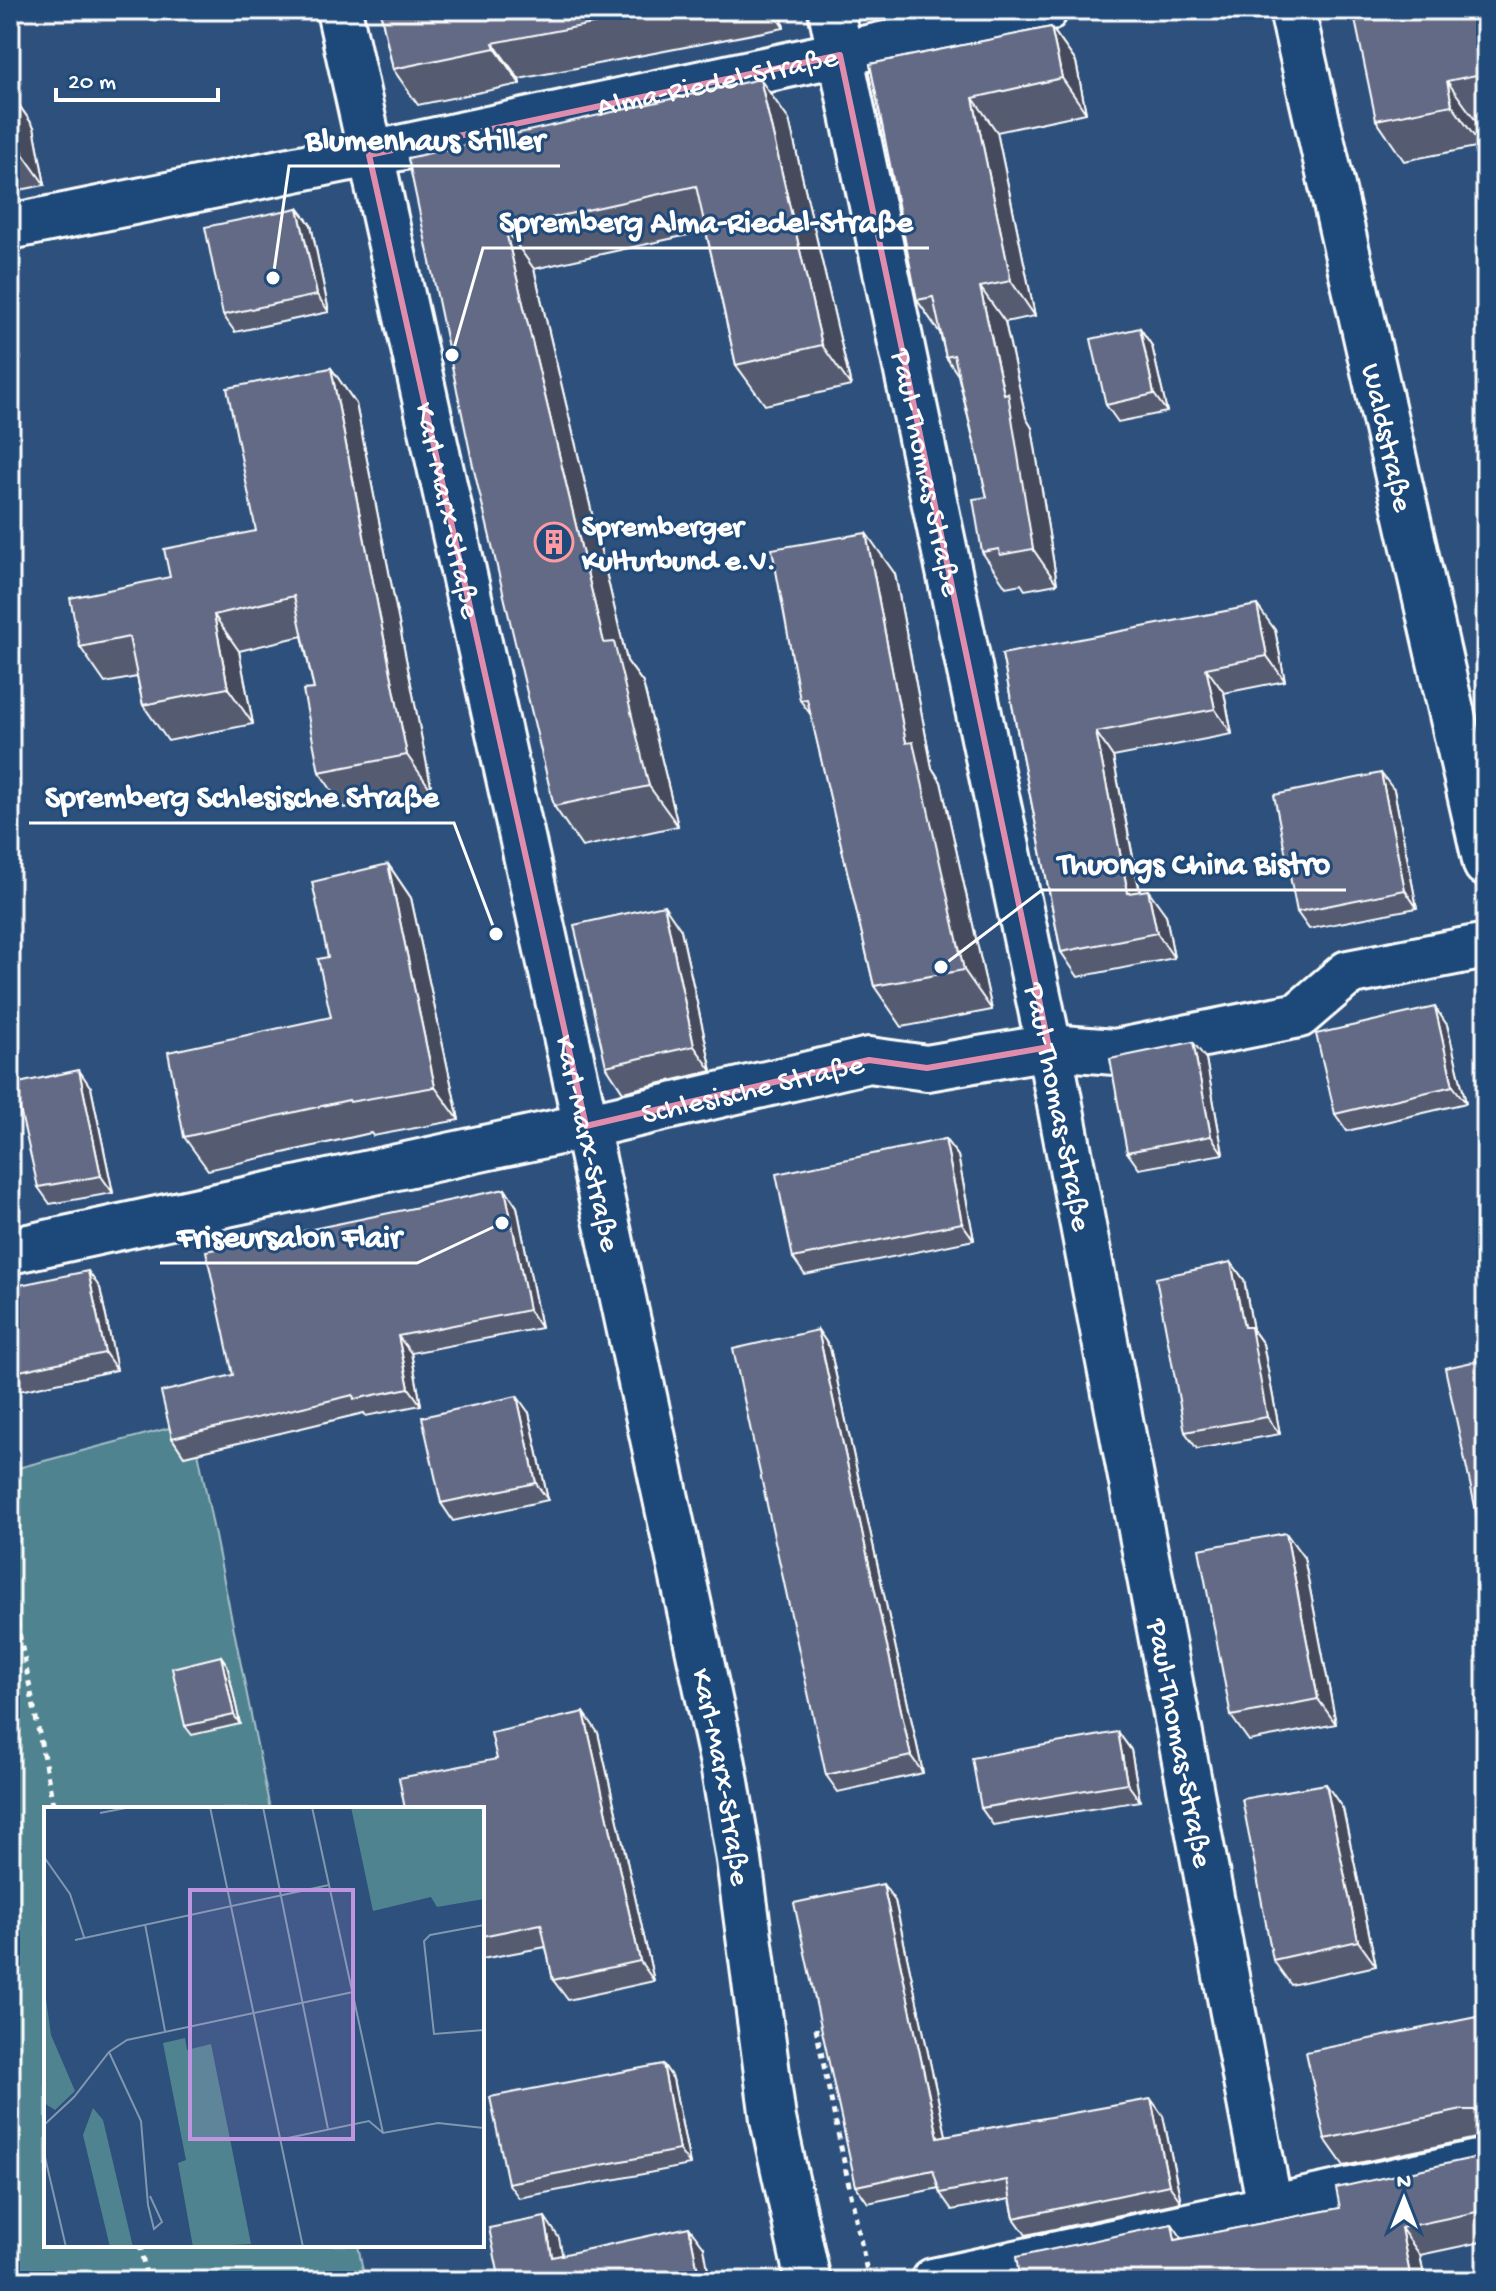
<svg xmlns="http://www.w3.org/2000/svg" width="1496" height="2291" font-family="'Gochi Hand',sans-serif">
<style>
.green{fill:#4f838f;stroke:#a7c1c7;stroke-width:2}
.lines{fill:none;stroke-linecap:round;stroke-linejoin:round}
.minor-casing{stroke:#fff;stroke-width:50}
.secondary-casing{stroke:#fff;stroke-width:50}
.path{stroke:#fff;stroke-width:5;stroke-dasharray:6 6;stroke-linecap:butt}
.minor{stroke:#1f4a7a;stroke-width:44}
.secondary{stroke:#1f4a7a;stroke-width:44}
.wall{fill:#555c72;stroke:#fff;stroke-width:2}
.shaded-wall{fill:#454b5d;stroke:#fff;stroke-width:2}
.building{fill:#636b85;stroke:#fff;stroke-width:2}
.marked{fill:none;stroke:#e08cad;stroke-width:6;stroke-linejoin:round}
.labels{text-anchor:middle;stroke-width:6;stroke-linejoin:round;paint-order:stroke}
.street-label{font-size:30px;fill:#fff;stroke:#1f4a7a}
.poi-label{font-size:30px;font-weight:bold;fill:#fff;stroke:#1f4a7a;text-anchor:start}
.inset-road{fill:none;stroke:#8197b0;stroke-width:2}
.view{fill:#bd96df;fill-opacity:0.15;stroke:#bd96df;stroke-width:4}
.inset-edge{fill:none;stroke:#fff;stroke-width:4}
.leader{fill:none;stroke:#fff;stroke-width:3}
.callout-dot{fill:#fff;stroke:#1f4a7a;stroke-width:3}
.callout-label{font-size:32px;text-anchor:middle;font-weight:bold;fill:#fff;stroke:#1f4a7a;stroke-width:6;stroke-linejoin:round;paint-order:stroke}
</style>
<rect width="100%" height="100%" fill="#2d517c"/>
<filter id="ink" filterUnits="userSpaceOnUse"><feTurbulence type="fractalNoise" baseFrequency=".0125" numOctaves="2"/><feDisplacementMap in="SourceGraphic" scale="16" xChannelSelector="R" yChannelSelector="G"/><feConvolveMatrix kernelMatrix="1 2 1 2 8 2 1 2 1" color-interpolation-filters="sRGB"/></filter>
<g filter="url(#ink)">
<polygon class="green" points="192,1422 270,1809 46,1809 46,2245 358,2245 365,2281 10,2281 10,1470"/>
<g class="lines">
<defs>
<g id="minor">
<path id="s1" d="M831,10L1049,1047L1270,2207"/>
<path id="s2" d="M1292,10L1486,864"/>
<path id="s3" d="M10,227L399,148L1045,10"/>
<path id="s4" d="M10,1251L586,1126L869,1060L927,1068L1049,1047L1115,1052L1299,1015L1348,973L1486,946"/>
<polyline points="933,2281 1486,2161"/>
</g>
<g id="secondary">
<path id="s5" d="M339,10L586,1126L723,1764L739,1860L773,2119L808,2281"/>
</g>
</defs>
<use href="#minor" class="minor-casing"/>
<use href="#secondary" class="secondary-casing"/>
<g class="path">
<polyline points="10,1587 54,1809"/>
<polyline points="816,2028 869,2281"/>
<polyline points="140,2245 147,2281"/>
</g>
<use href="#minor" class="minor"/>
<use href="#secondary" class="secondary"/>
</g>
<g class="wall">
<polygon points="380,10 780,10 784,28 519,79 520,84 418,105 393,69"/>
<polygon points="1486,10 1486,119 1476,121 1481,146 1404,161 1376,120"/>
<polygon points="1051,27 1076,62 1086,113 997,132 1035,316 1005,322 1026,418 1032,428 1057,584 1025,590 1021,584 1006,587 982,552 987,497 958,375 946,357 940,333 917,300 870,64"/>
<polygon points="12,95 34,127 45,185 10,192 10,96"/>
<polygon points="789,120 851,386 765,405 736,365 706,231 534,269 627,661 643,683 678,826 582,847 554,806 408,158"/>
<polygon points="298,208 311,225 329,312 235,332 223,315"/>
<polygon points="10,308 21,359 10,362"/>
<polygon points="1140,328 1152,346 1167,412 1118,422 1106,405"/>
<polygon points="331,368 356,404 432,791 344,808 319,772 314,689 302,636 239,651 253,724 168,741 143,705 137,677 105,683 80,647 170,577 256,531"/>
<polygon points="895,574 932,768 941,782 992,1010 902,1027 874,986 811,715 800,700"/>
<polygon points="1275,630 1285,681 1224,693 1232,734 1113,757 1140,891 1166,915 1174,958 1078,977 1061,952 1002,654"/>
<polygon points="10,773 19,812 10,814"/>
<polygon points="1394,790 1417,908 1309,929 1297,912"/>
<polygon points="388,864 411,898 459,1120 373,1136 371,1133 208,1170 184,1137 331,1017 328,957"/>
<polygon points="681,930 712,1071 623,1092 606,1066"/>
<polygon points="1447,1025 1466,1103 1347,1131 1335,1114"/>
<polygon points="1206,1059 1223,1154 1139,1169 1127,1152"/>
<polygon points="91,1088 113,1193 50,1204 38,1187"/>
<polygon points="945,1139 958,1156 974,1240 805,1275 793,1258"/>
<polygon points="505,1189 517,1207 541,1328 411,1353 421,1405 366,1416 364,1413 184,1456 172,1438 233,1375"/>
<polygon points="1231,1262 1244,1280 1253,1330 1263,1344 1280,1434 1197,1449 1185,1432"/>
<polygon points="10,1287 100,1288 117,1370 10,1393"/>
<polygon points="818,1330 830,1348 923,1773 838,1792 826,1775"/>
<polygon points="529,1413 548,1500 453,1521 441,1503"/>
<polygon points="1304,1558 1336,1724 1249,1741 1231,1716"/>
<polygon points="221,1656 227,1665 240,1724 192,1735 185,1726"/>
<polygon points="1118,1732 1131,1750 1140,1801 993,1825 981,1808"/>
<polygon points="598,1733 654,1981 568,2000 553,1980 546,1947 482,1959 482,1809 497,1759"/>
<polygon points="1343,1809 1376,1966 1291,1985 1273,1960"/>
<polygon points="895,1901 946,2136 1163,2116 1181,2202 1026,2235 1014,2218 1010,2199 952,2210 940,2193 939,2188 868,2203 856,2186"/>
<polygon points="1486,2015 1486,2137 1481,2137 1344,2166 1325,2139"/>
<polygon points="663,2064 673,2079 690,2165 519,2198 508,2183"/>
<polygon points="1486,2149 1486,2241 1420,2255 1425,2281 1020,2281 1172,2224 1182,2239 1340,2208 1473,2158 1483,2153"/>
</g>
<g class="shaded-wall">
<polygon points="771,10 780,10 784,28"/>
<polygon points="1051,27 1076,62 1086,113 1062,78"/>
<polygon points="493,43 519,79 520,84 495,48"/>
<polygon points="760,79 789,120 851,386 822,345"/>
<polygon points="1447,81 1476,121 1481,146 1452,105"/>
<polygon points="12,95 34,127 45,185 23,154"/>
<polygon points="973,98 997,132 1035,316 1011,281"/>
<polygon points="298,208 311,225 329,312 317,295"/>
<polygon points="505,228 534,269 627,661 643,683 678,826 649,786 604,643"/>
<polygon points="980,287 1005,322 1026,418 1032,428 1057,584 1033,549 1004,394"/>
<polygon points="10,308 21,359 10,344"/>
<polygon points="1140,328 1152,346 1167,412 1154,394"/>
<polygon points="331,368 356,404 432,791 407,755"/>
<polygon points="866,533 895,574 932,768 941,782 992,1010 964,970 906,743"/>
<polygon points="1257,605 1275,630 1285,681 1267,656"/>
<polygon points="214,615 239,651 253,724 228,688"/>
<polygon points="1206,668 1224,693 1232,734 1215,709"/>
<polygon points="1096,732 1113,757 1145,918 1128,893"/>
<polygon points="10,773 19,812 13,803 10,791"/>
<polygon points="1381,773 1394,790 1417,908 1405,890"/>
<polygon points="388,864 411,898 459,1120 435,1087"/>
<polygon points="1148,890 1166,915 1174,958 1157,933"/>
<polygon points="664,905 681,930 712,1071 694,1046"/>
<polygon points="1435,1007 1447,1025 1466,1103 1453,1086"/>
<polygon points="1193,1042 1206,1059 1223,1154 1211,1136"/>
<polygon points="79,1070 91,1088 113,1193 101,1176"/>
<polygon points="945,1139 958,1156 974,1240 962,1223"/>
<polygon points="505,1189 517,1207 541,1328 529,1310"/>
<polygon points="1231,1262 1244,1280 1253,1330 1263,1344 1280,1434 1267,1417 1244,1327"/>
<polygon points="88,1271 100,1288 117,1370 105,1353"/>
<polygon points="818,1330 830,1348 923,1773 911,1756"/>
<polygon points="398,1336 411,1353 421,1405 409,1388"/>
<polygon points="517,1396 529,1413 548,1500 536,1483"/>
<polygon points="1286,1533 1304,1558 1336,1724 1318,1699"/>
<polygon points="221,1656 227,1665 240,1724 234,1715"/>
<polygon points="584,1712 598,1733 654,1981 640,1961"/>
<polygon points="1118,1732 1131,1750 1140,1801 1127,1783"/>
<polygon points="1326,1784 1343,1809 1376,1966 1358,1941"/>
<polygon points="883,1884 895,1901 950,2154 938,2137"/>
<polygon points="663,2064 673,2079 690,2165 679,2150"/>
<polygon points="1151,2099 1163,2116 1181,2202 1169,2185"/>
<polygon points="545,2217 559,2238 567,2278 552,2257"/>
<polygon points="1172,2224 1191,2251 1175,2240"/>
<polygon points="689,2227 704,2247 710,2281 700,2281"/>
<polygon points="1401,2228 1420,2255 1425,2281 1412,2281 1411,2280"/>
</g>
<g class="building">
<polygon points="380,10 666,10 493,43 495,48 393,69"/>
<polygon points="1353,10 1486,10 1486,73 1447,81 1452,105 1376,120"/>
<polygon points="1051,27 1062,78 973,98 1011,281 980,287 1004,394 1008,393 1033,549 1000,555 999,549 982,552 973,499 987,497 954,355 946,357 933,297 917,300 870,64"/>
<polygon points="760,79 822,345 736,365 696,186 505,228 604,643 614,642 649,786 554,806 473,466 408,158"/>
<polygon points="12,95 23,154 10,156 10,96"/>
<polygon points="298,208 317,295 223,315 205,227"/>
<polygon points="1140,328 1154,394 1106,405 1091,339"/>
<polygon points="331,368 407,755 319,772 303,690 314,689 294,596 214,615 228,688 143,705 129,637 80,647 70,598 170,577 164,549 256,531 227,388"/>
<polygon points="866,533 906,743 913,742 964,970 874,986 807,699 800,700 772,549"/>
<polygon points="1257,605 1267,656 1206,668 1215,709 1096,732 1128,893 1148,890 1157,933 1061,952 1002,654"/>
<polygon points="1381,773 1405,890 1297,912 1274,795"/>
<polygon points="388,864 435,1087 350,1102 349,1100 184,1137 168,1052 331,1017 318,959 328,957 312,882"/>
<polygon points="664,905 694,1046 606,1066 574,925"/>
<polygon points="1435,1007 1453,1086 1335,1114 1316,1034"/>
<polygon points="1193,1042 1211,1136 1127,1152 1110,1059"/>
<polygon points="79,1070 101,1176 38,1187 14,1084"/>
<polygon points="945,1139 962,1223 793,1258 776,1174"/>
<polygon points="505,1189 529,1310 398,1336 409,1388 354,1399 353,1395 172,1438 161,1392 233,1375 206,1251"/>
<polygon points="1231,1262 1244,1327 1251,1327 1267,1417 1185,1432 1156,1278"/>
<polygon points="88,1271 105,1353 10,1373 10,1287"/>
<polygon points="818,1330 911,1756 826,1775 733,1349"/>
<polygon points="1486,1359 1486,1557 1445,1368"/>
<polygon points="517,1396 536,1483 441,1503 422,1417"/>
<polygon points="1286,1533 1318,1699 1231,1716 1199,1549"/>
<polygon points="221,1656 234,1715 185,1726 172,1668"/>
<polygon points="584,1712 640,1961 553,1980 541,1924 482,1936 482,1809 405,1809 399,1778 497,1759 491,1733"/>
<polygon points="1118,1732 1127,1783 981,1808 972,1758"/>
<polygon points="1326,1784 1358,1941 1273,1960 1242,1799"/>
<polygon points="883,1884 938,2137 1151,2099 1169,2185 1014,2218 1007,2180 940,2193 933,2170 856,2186 794,1903"/>
<polygon points="1486,2015 1486,2118 1474,2110 1462,2110 1325,2139 1306,2052"/>
<polygon points="663,2064 679,2150 508,2183 490,2097"/>
<polygon points="1486,2149 1486,2210 1401,2228 1411,2280 1405,2281 1020,2281 1016,2257 1172,2224 1175,2240 1340,2208 1336,2188 1473,2158 1483,2153"/>
<polygon points="545,2217 552,2257 689,2227 700,2281 500,2281 489,2228"/>
</g>
</g>
<path class="marked" d="M840,55L1049,1047L927,1068L869,1060L586,1126L369,155Z"/>
<defs>
<symbol id="building-ring" viewBox="-11 -11 22 22"><circle r="9.5" fill="#1f4a7a" stroke="#ff9aa2" stroke-width="1.5"/><path d="M-4-6H4V6H1V3H-1V6H-4ZM-2.5-4.3h1.7v1.8h-1.7ZM.8-4.3h1.7v1.8H.8ZM-2.5-1h1.7V.8h-1.7ZM.8-1h1.7V.8H.8Z" fill="#ff9aa2"/></symbol>
</defs>
<g fill-rule="evenodd">
<use href="#building-ring" x="532" y="520" width="44" height="44"/>
</g>
<g class="labels">
<g class="street-label">
<text dy="10" stroke="none"><textPath href="#s3" startOffset="722">Alma-Riedel-Straße</textPath></text>
<text dy="10" stroke="none"><textPath href="#s2" startOffset="438">Waldstraße</textPath></text>
<text dy="10" stroke="none"><textPath href="#s1" startOffset="472">Paul-Thomas-Straße</textPath></text>
<text dy="10" stroke="none"><textPath href="#s5" startOffset="512">Karl-Marx-Straße</textPath></text>
<text dy="10" stroke="none"><textPath href="#s4" startOffset="760">Schlesische Straße</textPath></text>
<text dy="10" stroke="none"><textPath href="#s1" startOffset="1120">Paul-Thomas-Straße</textPath></text>
<text dy="10" stroke="none"><textPath href="#s5" startOffset="1160">Karl-Marx-Straße</textPath></text>
<text dy="10" stroke="none"><textPath href="#s1" startOffset="1768">Paul-Thomas-Straße</textPath></text>
<text dy="10" stroke="none"><textPath href="#s5" startOffset="1808">Karl-Marx-Straße</textPath></text>
</g>
<g class="poi-label">
<text x="582" y="535">Spremberger<tspan x="582" dy="34">Kulturbund e.V.</tspan></text>
</g>
</g>
<g transform="translate(44 1807)">
<rect width="440" height="440" fill="#2d517c"/>
<path d="M307,0H440V92L393,100L387,90L329,104ZM0,178L7,228L31,284L11,303L0,296ZM141,231L143,243L167,237L207,437L149,440L134,356L142,353L119,236ZM49,301L59,313L89,440H66L39,328Z" fill="#4f838f"/>
<path class="inset-road" d="M166,0L259,440M219,0L284,322M268,0L339,326M56,6L87,0M0,50L26,87L40,130M101,117L121,224M440,118L386,128L380,134L390,227L440,223M31,133L285,78M65,245L97,314L104,398L110,422L118,415L106,389M0,318L30,290L65,245L83,233L309,185M234,333L325,314L339,326L394,316L440,321M0,346L22,440"/>
<path class="view" d="M146,83H309V332H146Z"/>
<rect width="440" height="440" class="inset-edge"/>
</g>
<path class="leader" d="M273 278L289 166H560M452 355L483 248H929M496 934L454 823H29M941 967L1042 890H1346M502 1223L417 1263H160"/>
<g class="callout-dot">
<circle cx="273" cy="278" r="8"/>
<circle cx="452" cy="355" r="8"/>
<circle cx="496" cy="934" r="8"/>
<circle cx="941" cy="967" r="8"/>
<circle cx="502" cy="1223" r="8"/>
</g>
<g class="callout-label">
<text x="425" y="149">Blumenhaus Stiller</text>
<text x="706" y="231">Spremberg Alma-Riedel-Straße</text>
<text x="242" y="806">Spremberg Schlesische Straße</text>
<text x="1194" y="873">Thuongs China Bistro</text>
<text x="289" y="1246">Friseursalon Flair</text>
</g>
<rect width="1496" height="2291" fill="none" stroke="#1f4a7a" stroke-width="40"/>
<rect x="20" y="20" width="1456" height="2251" fill="none" stroke="#fff" stroke-width="3" filter="url(#ink)"/>
<g transform="translate(1404 2199)" stroke="#1f4a7a" stroke-width="6" paint-order="stroke">
<path d="M0-6L14 30L0 20L-14 30Z" fill="#ffffff"/>
<text y="-12" font-size="22" font-weight="bold" text-anchor="middle" fill="#ffffff">N</text>
</g>
<path d="M56 88v12h162v-12" fill="none" stroke="#ffffff" stroke-width="4"/>
<text x="68" y="88" font-size="24" fill="#ffffff" stroke="#1f4a7a" stroke-width="6" paint-order="stroke">20 m</text>
</svg>
